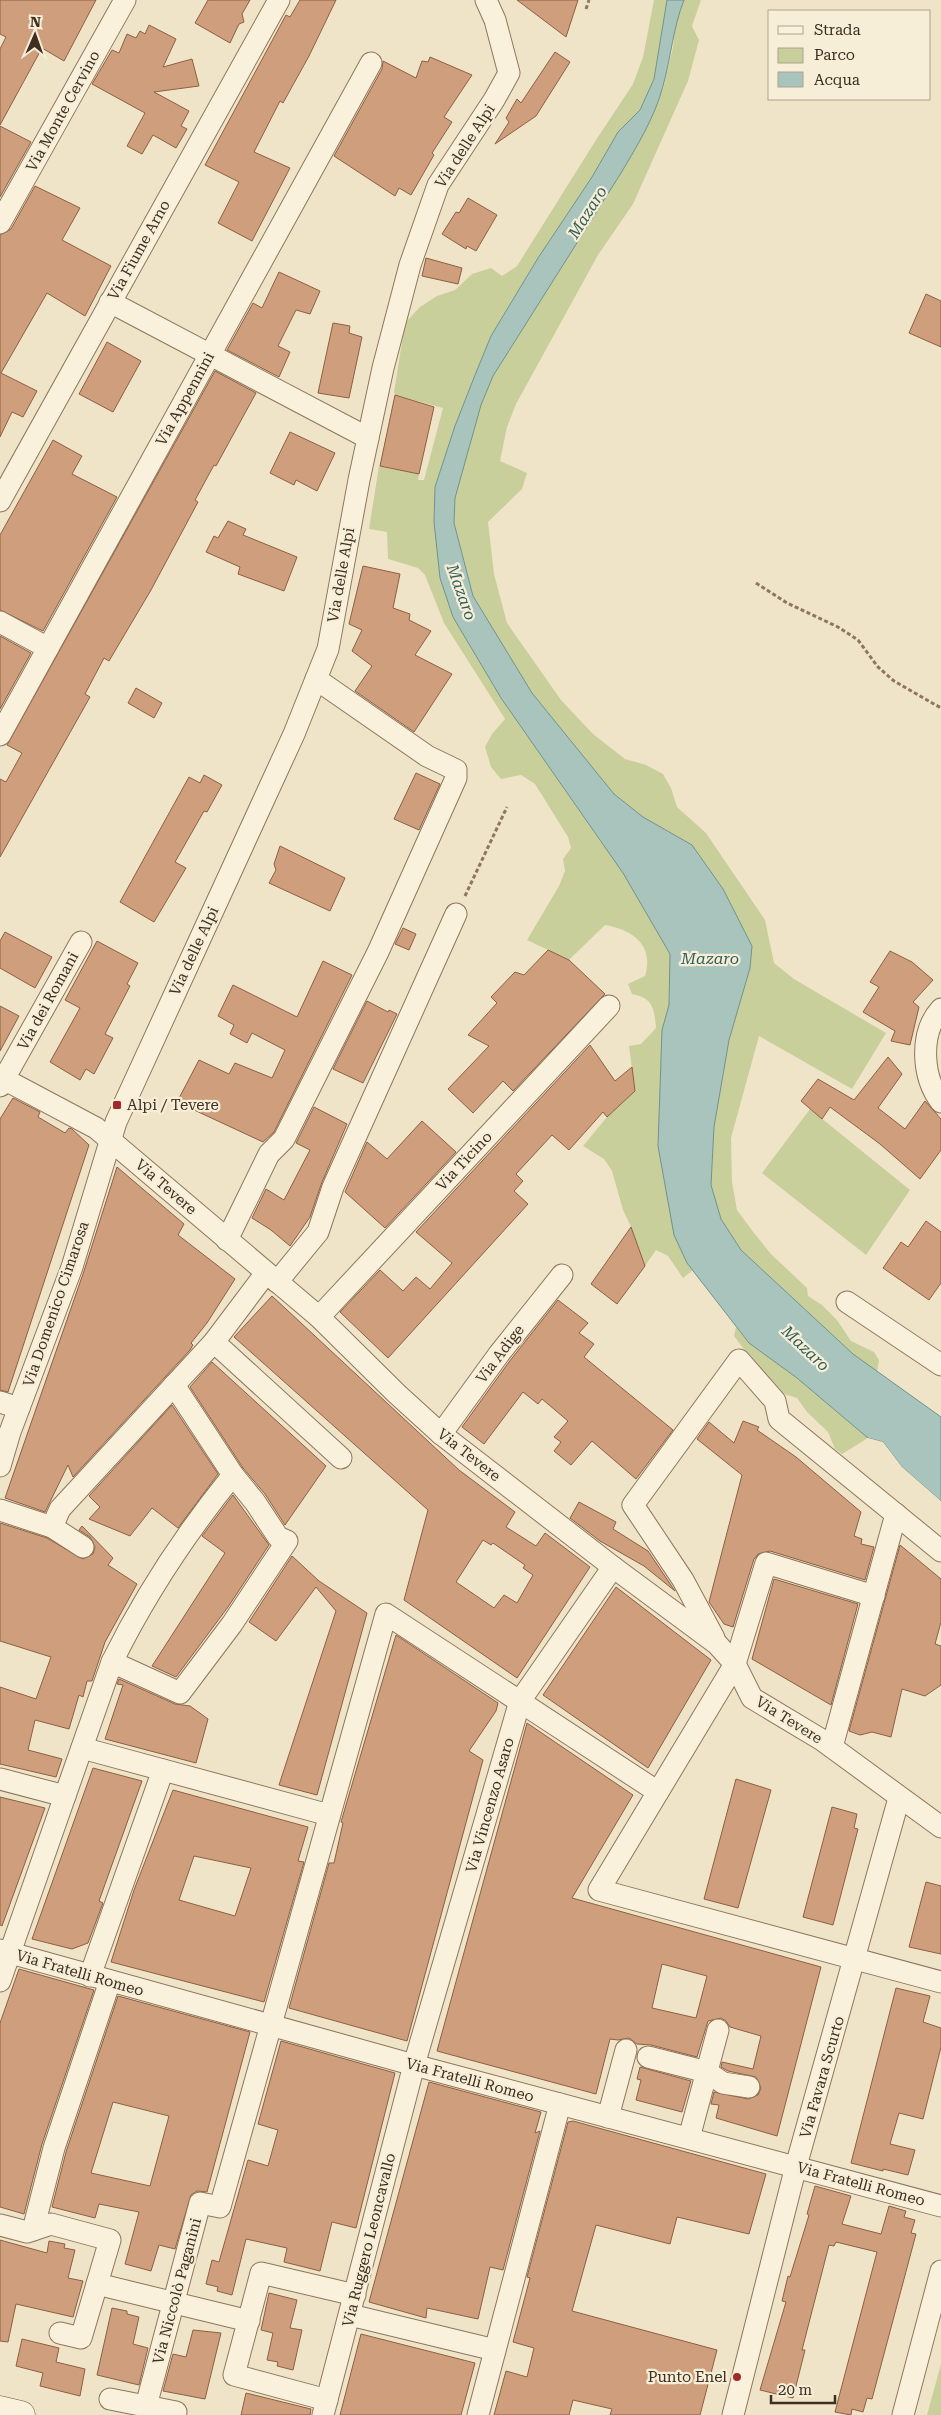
<svg xmlns="http://www.w3.org/2000/svg" width="941" height="2415" font-family="'Roboto Serif',serif">
<style>
.green{fill:#c9cf9b}
.water{fill:#a9c4bc;stroke:#6f938a}
.pier{fill:#f0e4c8}
.building{fill:#cf9f7d;stroke:#8d5f41;fill-rule:evenodd}
.lines{fill:none;stroke-linecap:round;stroke-linejoin:round}
.street-casing{stroke:#8d765c;stroke-width:23}
.secondary-casing{stroke:#6f573f;stroke-width:29}
.path{stroke:#8d765c;stroke-width:3;stroke-dasharray:4 2.5;stroke-linecap:butt}
.street{stroke:#faf1dc;stroke-width:21}
.secondary{stroke:#faf1dc;stroke-width:28}
.poi-dot{fill:#9e2a2b;stroke:#f7eed8;stroke-width:2}
.labels{text-anchor:middle;stroke-width:4.5;stroke-linejoin:round;paint-order:stroke}
.street-label{font-size:15px;fill:#3d2e20;stroke:#f7eed8}
.poi-label{font-size:15px;fill:#3d2e20;stroke:#f7eed8;text-anchor:start}
.water-label{font-size:16px;font-style:italic;fill:#2f5d5a;stroke:#f7eed8}
</style>
<rect width="100%" height="100%" fill="#f0e4c8"/>
<g class="green">
<path d="M654,0H667L654,79L640,110L618,132L592,177L538,258L491,336L455,426L435,487L440,578L453,617L501,698L623,873L670,954L669,1005L662,1030L658,1146L687,1263L693,1270L683,1278L668,1256L656,1250L645,1266L631,1227L623,1210L612,1171L604,1159L583,1146L607,1117L635,1091L629,1046L641,1044L656,1028C654,1008 653,998 632,994L628,984L645,976C654,946 634,930 605,925L569,960L527,940L559,886L565,871L563,859L571,848L568,837L535,784L521,775L501,779L491,767L485,747L492,734L505,719L444,623L425,575L418,568L388,559L387,532L369,529L379,466L419,474L418,480H424L443,408L395,395L394,392L405,323L420,307L437,296L455,290L472,274L491,268L502,276L517,266L596,140L633,84L643,57Z"/>
<polygon points="684,0 701,0 692,26 699,40 688,81 633,204 598,255 516,404 507,427 500,461 527,473 522,489 488,522 494,574 507,623 561,700 593,734 625,759 646,765 663,774 671,788 677,807 706,833 765,920 774,963 794,979 886,1033 852,1089 759,1036 731,1138 732,1182 737,1210 754,1233 771,1254 807,1288 808,1296 822,1305 837,1320 851,1341 874,1352 879,1360 877,1372 853,1354 741,1250 721,1219 711,1185 714,1127 729,1040 750,968 752,946 723,889 692,845 643,817 614,794 532,693 473,596 454,522 455,498 481,405 493,376 641,139 663,89 673,47 676,22"/>
<polygon points="810,1109 910,1190 866,1255 762,1173"/>
<polygon points="736,1327 749,1343 797,1378 868,1438 842,1454 835,1449 828,1432 807,1412 797,1398 784,1394 772,1387 734,1336"/>
<polygon points="941,2364 941,2415 927,2415"/>
</g>
<path class="water" d="M667,0H684C673,28 671,57 663,86C655,117 637,146 621,173L493,376L481,405L455,498L454,523L473,596L532,693L614,794L643,817L692,845L723,889L752,946L750,968L729,1040L714,1127L711,1185L721,1219L741,1250L853,1354L941,1417V1501L902,1467L883,1442L868,1438L797,1378L749,1343L687,1263L674,1235L658,1146L662,1030L669,1005L670,954L623,873L501,698L453,617L440,578L434,522L435,487L455,426L475,375L491,336L538,258L592,177L618,132L640,110L654,79Z"/>
<polygon class="pier" points="868,1438 883,1442 902,1467 941,1501 941,1503 900,1469 881,1444 865,1439"/>
<g class="building">
<polygon points="0,0 96,0 64,61 42,48 0,125 0,49 6,37 0,34"/>
<polygon points="208,0 250,0 242,14 244,22 239,24 230,43 195,23"/>
<polygon points="300,0 336,0 309,56 283,103 280,101 254,152 290,168 252,241 218,223 239,182 205,165 286,15 290,17"/>
<polygon points="517,0 578,0 566,37"/>
<polygon points="149,25 176,39 163,67 192,59 199,86 154,92 189,111 181,126 187,129 176,148 153,135 142,154 127,146 145,113 92,84 112,50 119,53 127,34 136,38 140,31 145,34"/>
<polygon points="555,52 570,62 536,116 495,144 509,122 506,118 517,99 521,103"/>
<polygon points="430,57 472,75 444,117 452,122 432,153 434,155 411,195 399,188 395,196 334,156 382,69 383,61 416,78 422,61 428,62"/>
<polygon points="0,126 31,142 0,197"/>
<polygon points="35,186 80,208 62,240 111,266 85,316 47,293 1,373 37,391 23,417 12,412 0,437 0,235 11,229"/>
<polygon points="468,198 497,215 476,251 467,246 466,249 442,234 456,212 459,213"/>
<polygon points="426,258 462,268 458,284 422,276"/>
<polygon points="279,272 320,291 310,314 296,310 278,346 290,352 279,377 227,350 253,303 262,308"/>
<polygon points="926,294 941,301 941,347 909,333"/>
<polygon points="333,323 350,326 349,333 362,337 349,398 318,393"/>
<polygon points="107,342 141,361 113,412 79,394"/>
<polygon points="215,371 256,393 216,466 214,465 195,500 198,502 151,590 109,661 104,658 85,694 90,697 0,857 0,779 6,782 22,753 7,745"/>
<polygon points="395,395 434,407 419,474 380,466"/>
<polygon points="290,432 335,453 317,491 296,480 294,485 270,473"/>
<polygon points="53,440 82,456 72,474 117,497 43,631 0,610 0,535"/>
<polygon points="228,521 246,529 243,535 297,557 284,591 238,574 240,567 206,552 214,536 218,538"/>
<polygon points="363,566 400,574 393,608 410,614 409,620 431,631 415,655 452,674 414,732 355,691 372,666 352,651 362,630 349,624"/>
<polygon points="0,636 31,653 0,709"/>
<polygon points="136,688 162,703 154,718 128,703"/>
<polygon points="416,773 440,784 419,830 394,819"/>
<polygon points="204,775 222,785 207,812 204,811 175,862 186,868 154,922 120,902 189,777 200,783"/>
<polygon points="280,846 345,878 330,911 269,883 276,870 274,864"/>
<polygon points="403,928 416,934 409,950 395,944"/>
<polygon points="5,932 52,957 35,988 0,968 0,941"/>
<polygon points="97,941 138,963 127,984 130,986 105,1034 113,1038 94,1074 86,1069 80,1080 50,1062 80,1008 65,1000"/>
<polygon points="548,950 569,960 605,994 513,1091 503,1081 473,1113 448,1089 489,1046 468,1035 497,1003 491,997 515,972 524,975"/>
<polygon points="890,951 912,962 933,980 913,1002 919,1007 910,1045 891,1041 895,1031 863,1012 879,987 870,982"/>
<polygon points="323,961 352,975 274,1132 263,1142 177,1102 199,1060 229,1074 235,1063 272,1078 285,1050 252,1033 247,1043 230,1034 234,1025 218,1016 233,985 297,1017"/>
<polygon points="367,1001 388,1012 389,1010 397,1014 363,1083 333,1069"/>
<polygon points="0,1006 19,1016 0,1051"/>
<polygon points="590,1045 615,1081 632,1067 635,1091 607,1117 603,1112 569,1150 552,1135 516,1174 523,1181 514,1191 528,1204 388,1358 340,1312 380,1270 403,1291 416,1277 430,1289 452,1263 416,1232"/>
<polygon points="888,1057 902,1074 878,1108 905,1129 925,1101 941,1119 941,1150 920,1179 880,1144 830,1107 822,1119 801,1101 818,1079 854,1100"/>
<polygon points="13,1098 40,1112 38,1117 65,1133 69,1128 72,1129 89,1145 8,1392 0,1390 0,1119"/>
<polygon points="314,1107 347,1124 322,1182 310,1217 290,1246 271,1230 252,1218 266,1189 284,1200 310,1150 296,1143"/>
<polygon points="422,1121 456,1152 385,1228 345,1192 367,1142 387,1159"/>
<polygon points="117,1167 184,1224 178,1235 235,1279 207,1323 191,1343 193,1345 190,1350 73,1477 68,1465 45,1512 5,1498 84,1271"/>
<polygon points="926,1221 941,1232 941,1283 929,1300 883,1268 901,1242 908,1247"/>
<polygon points="631,1227 645,1266 617,1304 591,1284"/>
<path d="M272,1296L459,1470L515,1512L506,1527L536,1546L545,1533L590,1567L517,1678L404,1600L428,1510L234,1337ZM483,1540L491,1545L493,1543L525,1565L523,1568L533,1575L517,1603L504,1595L494,1608L456,1582Z"/>
<polygon points="558,1300 588,1323 579,1333 594,1344 584,1357 673,1430 636,1479 592,1441 571,1465 554,1451 561,1442 554,1437 568,1421 542,1399 538,1404 523,1392 484,1444 462,1427 509,1362"/>
<polygon points="212,1362 326,1466 285,1525 265,1494 243,1468 190,1387"/>
<polygon points="172,1405 218,1474 178,1528 152,1508 130,1536 89,1519 100,1507 89,1496"/>
<polygon points="743,1421 759,1427 757,1430 796,1457 861,1512 854,1536 862,1539 861,1544 874,1547 865,1580 770,1551 758,1554 754,1559 733,1627 724,1624 709,1602 742,1475 697,1439 709,1422 734,1443"/>
<polygon points="233,1495 269,1545 228,1607 176,1677 152,1666 225,1553 202,1536"/>
<polygon points="579,1502 616,1522 613,1529 648,1551 675,1591 644,1566 600,1541 570,1518"/>
<polygon points="0,1523 47,1538 83,1559 93,1554 95,1547 90,1537 79,1530 82,1526 113,1558 108,1565 137,1584 105,1642 92,1681 87,1681 83,1697 79,1695 69,1729 35,1720 28,1750 62,1759 56,1777 0,1764 0,1687 36,1699 51,1657 0,1641"/>
<polygon points="900,1545 941,1579 941,1622 935,1644 941,1646 941,1685 925,1696 902,1689 891,1737 872,1732 860,1735 849,1731"/>
<polygon points="292,1556 319,1581 367,1613 317,1795 279,1785 336,1611 316,1587 276,1641 249,1622"/>
<polygon points="774,1579 858,1604 831,1705 752,1659"/>
<polygon points="616,1587 711,1660 648,1768 543,1695"/>
<polygon points="396,1635 498,1703 496,1711 469,1751 483,1760 407,2041 289,2008 329,1863 334,1863 343,1823 341,1822"/>
<polygon points="119,1679 175,1704 190,1706 208,1719 196,1763 105,1739 123,1685 117,1684"/>
<path d="M527,1723L633,1795L572,1898L821,1967L777,2136L716,2118L719,2105L711,2104L714,2092L748,2099L758,2095L761,2088L756,2077L728,2071L721,2067L722,2062L753,2069L761,2036L730,2027L726,2021L721,2018L708,2021L697,2057L651,2045L637,2044L629,2038L618,2040L610,2039L596,2094L437,2051ZM662,1964L707,1976L696,2018L652,2008Z"/>
<polygon points="93,1768 142,1781 99,1901 103,1903 88,1943 72,1949 32,1939"/>
<polygon points="736,1779 771,1790 738,1908 704,1899"/>
<path d="M173,1790L308,1827L298,1861L304,1862L264,2002L111,1962L134,1890ZM194,1856L251,1868L235,1916L179,1900Z"/>
<polygon points="0,1797 45,1808 2,1926 0,1925"/>
<polygon points="832,1807 857,1814 854,1828 858,1829 833,1925 803,1917"/>
<polygon points="926,1882 941,1886 941,1954 909,1947"/>
<polygon points="19,1969 94,1990 42,2144 24,2214 0,2207 0,2023"/>
<polygon points="896,1988 930,1996 923,2022 941,2028 941,2047 923,2119 899,2113 890,2144 915,2150 908,2175 883,2169 883,2171 851,2163"/>
<path d="M118,1996L250,2032L207,2192L197,2191L191,2195L175,2249L159,2245L151,2271L125,2264L139,2212L99,2204L95,2218L52,2207L66,2152ZM113,2102L169,2116L150,2186L91,2173Z"/>
<polygon points="281,2041 395,2073 356,2228 332,2222 320,2271 284,2262 287,2248 246,2239 232,2295 217,2291 218,2287 206,2284 212,2260 219,2262 248,2160 268,2166 278,2130 258,2124"/>
<polygon points="640,2067 691,2081 682,2112 636,2100 641,2080 637,2079"/>
<polygon points="429,2082 541,2112 535,2133 540,2131 503,2270 490,2267 478,2319 427,2308 426,2318 369,2302"/>
<polygon points="573,2121 766,2174 749,2234 677,2217 670,2244 596,2225 572,2311 717,2350 700,2415 610,2415 612,2409 573,2400 569,2415 494,2415 506,2371 527,2377 534,2348 513,2342 530,2278 527,2277 568,2122"/>
<polygon points="815,2186 851,2196 842,2224 881,2234 889,2206 906,2211 904,2217 915,2220 911,2233 916,2234 872,2399 867,2398 863,2412 852,2409 851,2415 835,2412 877,2252 836,2242 834,2246 829,2245 802,2350 805,2350 793,2398 760,2390 786,2302 782,2301 788,2276 790,2277 809,2215 807,2214"/>
<polygon points="0,2240 47,2253 49,2241 65,2244 64,2248 75,2250 68,2278 83,2281 73,2317 16,2304 8,2342 0,2341"/>
<polygon points="269,2293 297,2300 290,2328 302,2330 293,2370 277,2366 278,2362 267,2360 273,2333 261,2330"/>
<polygon points="112,2308 127,2311 127,2314 139,2317 133,2344 148,2348 139,2385 97,2375"/>
<polygon points="193,2330 221,2333 205,2399 163,2391 173,2354 186,2357"/>
<polygon points="361,2334 475,2363 461,2415 340,2415"/>
<polygon points="22,2339 59,2348 56,2362 85,2369 80,2396 40,2386 43,2373 16,2366"/>
<polygon points="246,2393 311,2409 310,2415 241,2415"/>
</g>
<g class="lines">
<defs>
<g id="street">
<polyline points="0,223 125,0"/>
<polyline points="110,302 368,438"/>
<polyline points="0,501 279,0"/>
<polyline points="0,622 48,648"/>
<polyline points="0,735 371,63"/>
<path d="M941,1009C919,1033 922,1077 941,1102"/>
<polyline points="0,1077 96,1128 319,1317 397,1394 441,1434 613,1567 717,1644 735,1664 752,1698 822,1740 941,1827"/>
<polyline points="0,1086 81,942"/>
<polyline points="227,1240 269,1154 284,1139 378,952 456,778 456,770 427,756 316,679"/>
<polyline points="277,1282 318,1232 333,1187 456,914"/>
<polyline points="847,1302 941,1365"/>
<polyline points="319,1317 609,1006"/>
<polyline points="214,1342 341,1458"/>
<polyline points="0,1402 19,1408"/>
<polyline points="441,1434 499,1354 562,1275"/>
<polyline points="0,1466 10,1432 72,1267 116,1122 294,734 328,649 359,480 383,368 410,265 438,185 494,100 509,73 495,20 486,0"/>
<polyline points="0,1510 52,1527 83,1547"/>
<polyline points="52,1527 60,1509 214,1342 266,1273"/>
<polyline points="874,1596 766,1563 735,1664 599,1890 941,1982"/>
<polyline points="714,1638 683,1580 633,1505 739,1360 775,1401 779,1419 941,1551"/>
<path d="M112,1662C145,1595 186,1533 233,1475"/>
<polyline points="832,1747 896,1514"/>
<polyline points="82,1748 329,1815"/>
<polyline points="0,1779 65,1796"/>
<polyline points="0,1950 414,2065 941,2206"/>
<polyline points="90,1976 163,1770"/>
<polyline points="0,1981 112,1662 180,1693 232,1624 287,1541 278,1537 255,1502 233,1475 174,1385"/>
<polyline points="648,2057 707,2072 723,2083 749,2087"/>
<polyline points="608,2117 626,2050"/>
<polyline points="689,2138 718,2030"/>
<polyline points="0,2225 27,2232 51,2224 110,2240 81,2338 60,2333"/>
<polyline points="33,2230 54,2148 110,1981"/>
<polyline points="97,2284 249,2321"/>
<polyline points="350,2315 495,2350"/>
<polyline points="110,2399 176,2412"/>
<polyline points="327,2400 234,2375 261,2273 355,2295"/>
<polyline points="146,2406 200,2203 220,2207 386,1614 658,1792"/>
<polyline points="323,2415 414,2065 520,1701 613,1567"/>
<polyline points="478,2415 560,2104"/>
<polyline points="733,2415 796,2166 899,1798"/>
<polyline points="903,2415 941,2271"/>
</g>
<polyline id="secondary" points="0,2410 21,2415"/>
</defs>
<use href="#street" class="street-casing"/>
<use href="#secondary" class="secondary-casing"/>
<g class="path">
<polyline points="586,9 589,0"/>
<polyline points="756,583 787,603 838,627 858,640 878,667 894,681 941,708"/>
<polyline points="465,896 507,807"/>
</g>
<use href="#street" class="street"/>
<use href="#secondary" class="secondary"/>
</g>
<g class="poi-dot">
<rect x="112" y="1100" width="10" height="10" rx="2.5"/>
<circle cx="737" cy="2377" r="5"/>
</g>
<g class="labels">
<g class="street-label">
<text transform="translate(63 111) rotate(-61)" y="5">Via Monte Cervino</text>
<text transform="translate(465 146) rotate(-57)" y="5">Via delle Alpi</text>
<text transform="translate(139 250) rotate(-61)" y="5">Via Fiume Arno</text>
<text transform="translate(185 399) rotate(-61)" y="5">Via Appennini</text>
<text transform="translate(341 575) rotate(-80)" y="5">Via delle Alpi</text>
<text transform="translate(194 951) rotate(-65)" y="5">Via delle Alpi</text>
<text transform="translate(48 1001) rotate(-61)" y="5">Via dei Romani</text>
<text transform="translate(464 1161) rotate(-47)" y="5">Via Ticino</text>
<text transform="translate(166 1187) rotate(41)" y="5">Via Tevere</text>
<text transform="translate(56 1304) rotate(-71)" y="5">Via Domenico Cimarosa</text>
<text transform="translate(500 1354) rotate(-53)" y="5">Via Adige</text>
<text transform="translate(469 1455) rotate(38)" y="5">Via Tevere</text>
<text transform="translate(789 1720) rotate(32)" y="5">Via Tevere</text>
<text transform="translate(490 1805) rotate(-74)" y="5">Via Vincenzo Asaro</text>
<text transform="translate(80 1973) rotate(16)" y="5">Via Fratelli Romeo</text>
<text transform="translate(822 2077) rotate(-74)" y="5">Via Favara Scurto</text>
<text transform="translate(470 2080) rotate(15)" y="5">Via Fratelli Romeo</text>
<text transform="translate(861 2184) rotate(15)" y="5">Via Fratelli Romeo</text>
<text transform="translate(369 2240) rotate(-76)" y="5">Via Ruggero Leoncavallo</text>
<text transform="translate(177 2291) rotate(-75)" y="5">Via Niccolò Paganini</text>
</g>
<g class="poi-label">
<text x="127" y="1110">Alpi / Tevere</text>
<text x="727" y="2382" text-anchor="end">Punto Enel</text>
</g>
<g class="water-label">
<text transform="translate(587 212) rotate(-58)" y="6">Mazaro</text>
<text transform="translate(462 592) rotate(70)" y="6">Mazaro</text>
<text x="710" y="964">Mazaro</text>
<text transform="translate(806 1348) rotate(43)" y="6">Mazaro</text>
</g>
</g>
<rect x="768" y="10" width="162" height="90" fill="#f7eed8" stroke="#ada18e"/>
<rect x="778" y="26" width="25" height="8" fill="#faf1dc" stroke="#ada18e"/>
<text x="814" y="35" font-size="15" fill="#3d2e20">Strada</text>
<rect x="778" y="48" width="25" height="15" fill="#c9cf9b" stroke="#ada18e"/>
<text x="814" y="60" font-size="15" fill="#3d2e20">Parco</text>
<rect x="778" y="72" width="25" height="15" fill="#a9c4bc" stroke="#ada18e"/>
<text x="814" y="85" font-size="15" fill="#3d2e20">Acqua</text>
<g transform="translate(35 35) rotate(2)" stroke="#f7eed8" stroke-width="4" paint-order="stroke">
<path d="M0-4L9 19L0 12L-9 19Z" fill="#3d2e20"/>
<text y="-8" font-size="14" font-weight="bold" text-anchor="middle" fill="#3d2e20">N</text>
</g>
<path d="M771 2395v8h64v-8" fill="none" stroke="#3d2e20" stroke-width="2.5"/>
<text x="778" y="2395" font-size="15" fill="#3d2e20" stroke="#f7eed8" stroke-width="4" paint-order="stroke">20 m</text>
</svg>
